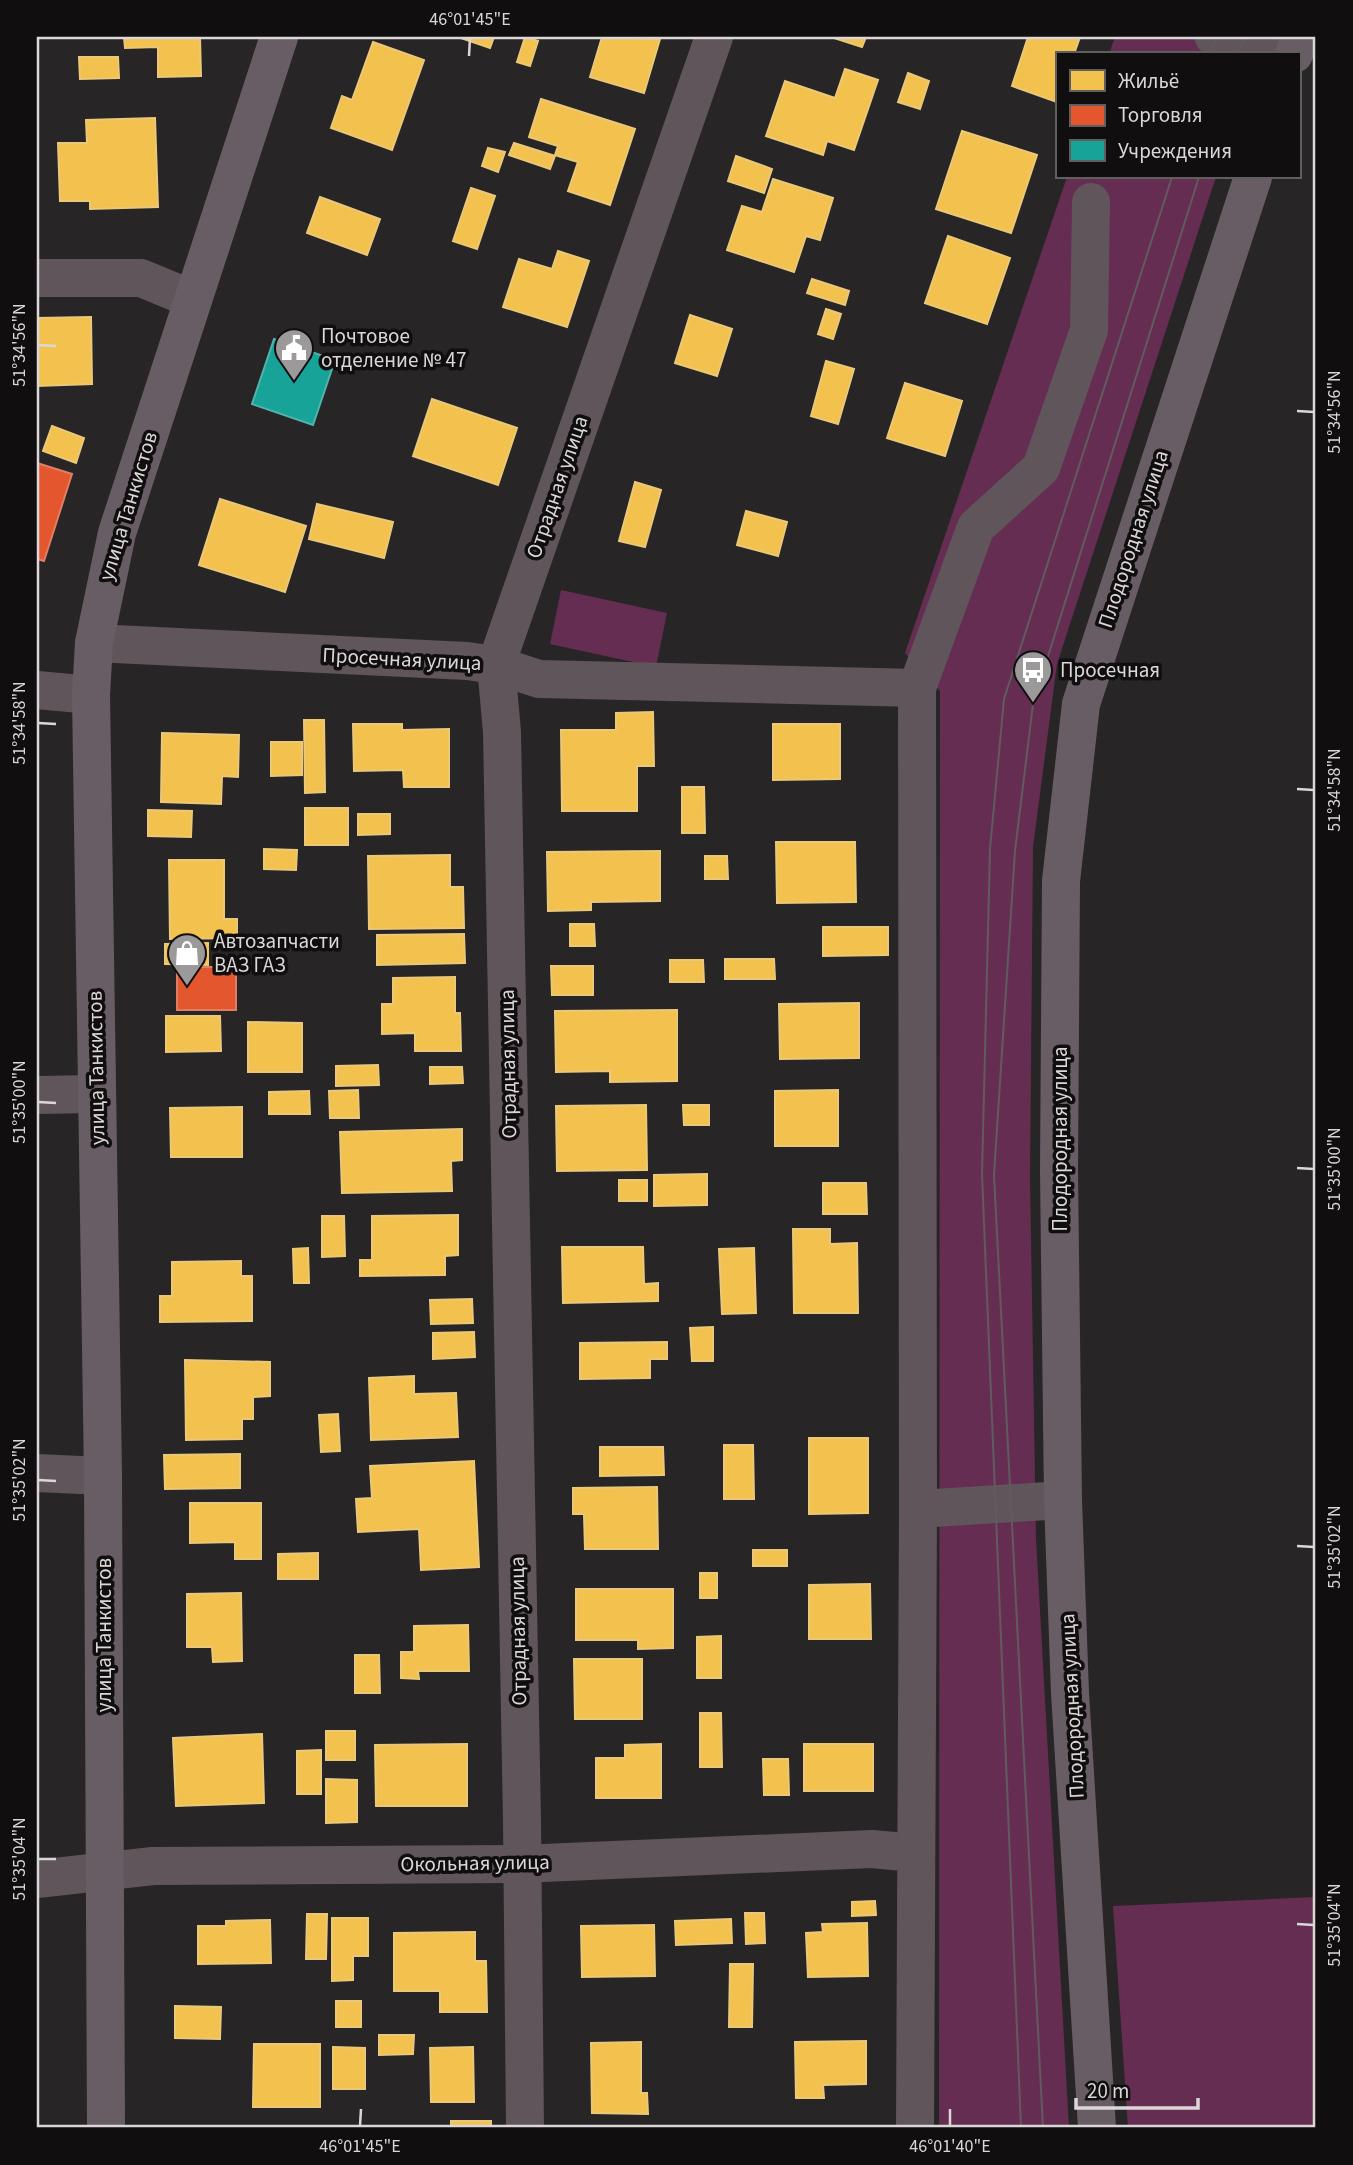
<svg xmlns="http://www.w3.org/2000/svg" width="1353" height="2165" font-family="'Source Sans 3',sans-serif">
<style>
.green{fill:#652d52}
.homes{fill:#f2c14e;stroke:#ebc878;stroke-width:2}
.shops{fill:#e4572e;stroke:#e17d61;stroke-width:2}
.public{fill:#17a398;stroke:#52b3ac;stroke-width:2}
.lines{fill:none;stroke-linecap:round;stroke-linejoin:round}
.minor{stroke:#5f555b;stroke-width:38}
.major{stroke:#695d65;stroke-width:38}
.tram{stroke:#605b5e;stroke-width:2}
.ticks{fill:none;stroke:#dbd7d9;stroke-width:2.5}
.labels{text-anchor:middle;stroke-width:7;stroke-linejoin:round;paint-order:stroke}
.poi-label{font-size:21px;fill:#dbd7d9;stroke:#100e0f;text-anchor:start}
.street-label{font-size:21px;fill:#dbd7d9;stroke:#100e0f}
.neatline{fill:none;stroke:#dbd7d9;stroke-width:2.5}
.ticks-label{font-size:18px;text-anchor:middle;fill:#dbd7d9}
</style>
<rect width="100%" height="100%" fill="#282527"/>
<g class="green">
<polygon points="1115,37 1264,37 1257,54 1109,54"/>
<polygon points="1067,177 1216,177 1057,664 1033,847 1030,1177 1036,1539 1069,2128 939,2128 940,691 905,653"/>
<polygon points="561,590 667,613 656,667 550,644"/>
<polygon points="1316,1897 1316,2128 1128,2128 1113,1906"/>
</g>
<g class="homes">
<polygon points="124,37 200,37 201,76 158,77 158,47 125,48"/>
<polygon points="458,37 494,37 490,48"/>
<polygon points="525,37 538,41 530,66 517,62"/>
<polygon points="602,37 660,39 644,93 590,77"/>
<polygon points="831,37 866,37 862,47"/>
<polygon points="1028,37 1080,37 1074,54 1057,54 1057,102 1012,86"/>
<polygon points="373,42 424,60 392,150 331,128 342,96 352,100"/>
<polygon points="79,57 118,57 119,78 80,79"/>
<polygon points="845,69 878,80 854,150 827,141 823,155 766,136 785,81 835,98"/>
<polygon points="908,73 929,81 920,109 898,102"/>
<polygon points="541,99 635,129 610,205 568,191 578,162 555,155 558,146 529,137"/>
<polygon points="155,118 158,207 90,209 90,201 60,201 58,143 87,143 86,120"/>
<polygon points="962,131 1037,155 1011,233 936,209"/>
<polygon points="514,143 555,156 550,169 509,155"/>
<polygon points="488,148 505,152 498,172 482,166"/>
<polygon points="736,156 772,169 764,193 728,181"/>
<polygon points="773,179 833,198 820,240 806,236 794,272 727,250 742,206 762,212"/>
<polygon points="471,188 495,196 477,249 453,241"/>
<polygon points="320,197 380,219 367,255 307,233"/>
<polygon points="948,236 1010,258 987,324 925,303"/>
<polygon points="558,251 589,261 567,327 503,307 519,259 552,269"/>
<polygon points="812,279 849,291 845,305 807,293"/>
<polygon points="826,309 841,314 833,339 818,334"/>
<polygon points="690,315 732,329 717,376 675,363"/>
<polygon points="91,317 92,384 37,386 37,318"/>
<polygon points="826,361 854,369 838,424 811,416"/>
<polygon points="905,383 962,401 945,456 887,438"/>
<polygon points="432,399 517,428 498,485 413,456"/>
<polygon points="52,426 84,438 76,463 43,451"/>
<polygon points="635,482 661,490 645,547 619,541"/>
<polygon points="220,499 306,526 285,592 199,565"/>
<polygon points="317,504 393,522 384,558 309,539"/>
<polygon points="746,511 787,522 778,556 737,545"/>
<polygon points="653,712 654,766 637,766 637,811 562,811 561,730 616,730 616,713"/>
<polygon points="304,720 324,720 325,792 305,793"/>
<polygon points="353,724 402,724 402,730 449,729 449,787 404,787 403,770 354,771"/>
<polygon points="773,724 840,724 840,779 773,780"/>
<polygon points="162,733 239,735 238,777 222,776 221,804 161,802"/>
<polygon points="271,742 302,742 302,775 271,776"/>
<polygon points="682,787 704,787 705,833 682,833"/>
<rect x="305" y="808" width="43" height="37"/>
<polygon points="148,810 192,811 191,837 148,836"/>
<polygon points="358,814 390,814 390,834 358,835"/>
<polygon points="776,842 855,842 856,902 777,903"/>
<polygon points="264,849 297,850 296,870 264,869"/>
<polygon points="660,851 660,901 591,902 591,910 548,911 547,852"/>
<polygon points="450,855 450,887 463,887 464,928 369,929 368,856"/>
<polygon points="705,856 727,856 728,879 705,879"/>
<polygon points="169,860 224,860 224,919 237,919 237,938 170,939"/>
<polygon points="570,924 594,924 595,946 570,946"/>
<polygon points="823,927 888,927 888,955 823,956"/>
<polygon points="464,934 465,963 377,965 377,935"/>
<polygon points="208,943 208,965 165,964 165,944"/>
<polygon points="725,959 774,959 775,979 725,979"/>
<polygon points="670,960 703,960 704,982 670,982"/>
<polygon points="551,966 593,966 593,995 552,995"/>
<polygon points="455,977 455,1013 460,1013 461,1051 415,1051 415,1033 382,1034 382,1004 393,1004 393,978"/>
<polygon points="859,1003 859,1058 780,1059 779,1004"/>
<polygon points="677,1010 677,1081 610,1082 610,1071 556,1072 555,1011"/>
<polygon points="166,1016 220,1016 221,1051 166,1052"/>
<polygon points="248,1022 302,1023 302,1072 248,1072"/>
<polygon points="378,1065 379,1085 336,1086 336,1066"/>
<polygon points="430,1067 462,1067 463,1083 430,1084"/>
<polygon points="358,1090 359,1118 330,1118 329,1091"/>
<polygon points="838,1090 838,1146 775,1146 775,1091"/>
<polygon points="309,1091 310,1114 269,1114 269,1092"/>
<polygon points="646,1105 647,1170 557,1171 556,1106"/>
<polygon points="683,1105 709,1105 709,1125 684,1125"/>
<polygon points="242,1107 242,1157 171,1157 170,1108"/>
<polygon points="462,1129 462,1160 451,1161 452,1191 342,1193 340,1132"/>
<polygon points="707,1174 707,1205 654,1206 654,1175"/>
<rect x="619" y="1180" width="28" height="21"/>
<polygon points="823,1183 866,1183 867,1214 823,1214"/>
<polygon points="458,1215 458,1255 445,1256 445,1275 360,1276 360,1260 372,1260 372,1216"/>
<polygon points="322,1216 344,1216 345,1256 322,1257"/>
<polygon points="793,1229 830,1229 830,1244 857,1243 858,1313 794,1313"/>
<polygon points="562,1247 643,1247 644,1284 658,1283 658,1301 563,1303"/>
<polygon points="308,1248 309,1283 294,1283 293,1249"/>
<polygon points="754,1248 756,1313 722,1314 719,1249"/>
<polygon points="241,1261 241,1276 252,1276 252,1321 160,1322 160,1296 172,1296 172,1262"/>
<polygon points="472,1299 473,1323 431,1324 430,1300"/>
<polygon points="713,1327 713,1361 692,1361 690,1328"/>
<polygon points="474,1332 475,1357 433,1359 433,1333"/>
<polygon points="667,1342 667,1359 650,1359 650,1378 580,1379 580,1343"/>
<polygon points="185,1360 270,1362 270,1396 253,1397 253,1419 242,1419 242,1439 186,1440"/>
<polygon points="414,1376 414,1394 456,1393 458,1437 371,1440 369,1378"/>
<polygon points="338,1414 340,1451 321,1452 319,1415"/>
<polygon points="809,1438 868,1438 868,1513 809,1514"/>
<polygon points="724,1445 753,1445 754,1499 724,1499"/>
<polygon points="600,1447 663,1447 664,1475 600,1476"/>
<polygon points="240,1454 240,1488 165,1489 164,1455"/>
<polygon points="474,1461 479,1567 421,1570 419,1529 358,1532 356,1499 372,1498 370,1466"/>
<polygon points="657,1487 658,1549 585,1549 584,1514 573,1514 573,1488"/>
<polygon points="190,1503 261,1503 261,1559 235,1559 235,1542 190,1543"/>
<rect x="753" y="1550" width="34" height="16"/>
<polygon points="318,1553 318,1579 278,1579 278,1554"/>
<rect x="700" y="1573" width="17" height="25"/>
<polygon points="870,1584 871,1639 809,1639 809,1585"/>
<polygon points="576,1589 673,1589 673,1648 638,1649 638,1640 576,1640"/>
<polygon points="241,1593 242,1661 213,1662 212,1647 187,1647 187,1594"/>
<polygon points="468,1625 469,1671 418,1671 419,1679 401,1678 401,1652 414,1652 414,1626"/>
<polygon points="721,1636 721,1678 697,1678 697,1637"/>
<polygon points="355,1655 379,1655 380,1693 355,1693"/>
<polygon points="574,1659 642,1659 642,1719 575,1719"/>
<polygon points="700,1713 721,1713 722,1767 700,1767"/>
<rect x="326" y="1731" width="29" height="29"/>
<polygon points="262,1734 264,1803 176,1806 173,1738"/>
<polygon points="467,1744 467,1806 376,1806 375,1745"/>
<polygon points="661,1744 661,1798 596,1798 596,1758 625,1758 625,1745"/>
<rect x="804" y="1744" width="69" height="47"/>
<polygon points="321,1750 321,1794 297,1794 297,1751"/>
<polygon points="763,1759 788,1759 789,1795 764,1795"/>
<polygon points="326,1779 357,1780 357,1822 326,1823"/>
<polygon points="875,1901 876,1915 852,1916 852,1902"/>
<polygon points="745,1913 764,1913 765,1943 746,1944"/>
<polygon points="307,1914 327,1914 326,1959 306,1959"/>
<polygon points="332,1918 368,1918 368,1956 353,1956 353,1980 332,1981"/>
<polygon points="731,1919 732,1943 676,1945 675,1921"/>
<polygon points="270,1920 271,1963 198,1964 198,1926 226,1926 226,1921"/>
<polygon points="867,1923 868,1976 808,1977 806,1933 823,1932 822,1924"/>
<polygon points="654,1925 655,1976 582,1977 581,1926"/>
<polygon points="475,1932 475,1961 486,1961 487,2012 440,2012 440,1991 394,1991 394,1933"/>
<polygon points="730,1964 753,1964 752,2027 729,2027"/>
<rect x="336" y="2001" width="25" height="26"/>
<polygon points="175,2006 221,2007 220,2039 175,2038"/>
<polygon points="379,2035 414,2035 413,2054 379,2055"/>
<polygon points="866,2041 866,2084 823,2085 824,2098 796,2098 795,2042"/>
<polygon points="641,2042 641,2093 647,2093 648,2114 592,2113 591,2043"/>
<polygon points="254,2044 320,2044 320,2107 253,2107"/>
<polygon points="333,2047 365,2048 365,2089 333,2089"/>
<polygon points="473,2047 474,2102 431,2102 430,2048"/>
<rect x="451" y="2121" width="40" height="7"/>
</g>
<g class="shops">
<polygon points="37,463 72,474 44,561 37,559"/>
<rect x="177" y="967" width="59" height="43"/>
</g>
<polygon class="public" points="274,339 335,360 313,425 252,404"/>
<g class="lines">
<g class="minor">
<polyline points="1214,37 1240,48 1268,54"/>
<polyline points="37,278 141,278 192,299"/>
<polyline points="94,643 467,661 496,665 539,679 917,688"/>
<polyline points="37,690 91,695"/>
<polyline points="37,1095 96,1094"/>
<polyline points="37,1473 103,1476"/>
<polyline points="918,1509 917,688 976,527 1041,468 1089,330 1091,202"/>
<polyline points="37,1879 153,1866 520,1864 872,1849 915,1853"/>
<polyline points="525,2128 522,1822 502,732 496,665 714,37"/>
<polyline points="915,2128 918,1509 1063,1500"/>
</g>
<g class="major">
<polyline points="1294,54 1300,37"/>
<polyline points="106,2128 103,1476 91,695 94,643 117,533 279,37"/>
<polyline points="1097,2128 1070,1693 1063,1500 1059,1171 1061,881 1081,704 1253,177"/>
</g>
<g class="tram">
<polyline points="1211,54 1217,37"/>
<polyline points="1238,54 1244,37"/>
<polyline points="1021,2128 982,1174 990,849 1004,699 1172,177"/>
<polyline points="1043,2128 994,1175 1015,851 1033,704 1199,177"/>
</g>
</g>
<path class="ticks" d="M469,56L470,38M38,345L56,346M1297,411L1314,412M38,723L56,724M1297,789L1314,790M38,1102L56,1103M1297,1168L1314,1169M38,1480L56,1481M1297,1546L1314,1547M38,1859H56M1297,1924L1314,1925M360,2126L361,2109M950,2126V2109"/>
<defs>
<symbol id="civic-pin" viewBox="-11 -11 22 30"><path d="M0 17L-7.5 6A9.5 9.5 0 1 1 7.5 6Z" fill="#9c999b" stroke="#100e0f"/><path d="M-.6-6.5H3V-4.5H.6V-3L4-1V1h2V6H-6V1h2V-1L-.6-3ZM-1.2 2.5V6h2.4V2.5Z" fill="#fff"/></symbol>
<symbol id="bus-pin" viewBox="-11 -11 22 30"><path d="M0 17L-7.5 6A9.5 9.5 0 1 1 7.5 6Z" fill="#9c999b" stroke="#100e0f"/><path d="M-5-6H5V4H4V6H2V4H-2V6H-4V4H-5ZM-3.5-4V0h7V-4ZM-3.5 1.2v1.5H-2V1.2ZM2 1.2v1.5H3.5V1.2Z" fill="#fff"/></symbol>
<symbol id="shop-pin" viewBox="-11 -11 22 30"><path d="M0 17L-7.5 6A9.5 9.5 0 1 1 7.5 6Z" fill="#9c999b" stroke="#100e0f"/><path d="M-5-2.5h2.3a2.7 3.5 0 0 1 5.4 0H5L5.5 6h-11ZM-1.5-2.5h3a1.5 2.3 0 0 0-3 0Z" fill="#fff"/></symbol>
</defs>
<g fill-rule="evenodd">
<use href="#civic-pin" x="272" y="326" width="44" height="60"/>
<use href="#bus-pin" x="1011" y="648" width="44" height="60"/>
<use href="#shop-pin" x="165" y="931" width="44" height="60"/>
</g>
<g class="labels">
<g class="poi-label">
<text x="321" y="343">Почтовое<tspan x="321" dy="24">отделение № 47</tspan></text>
<text x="1060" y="677">Просечная</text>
<text x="214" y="948">Автозапчасти<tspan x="214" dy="24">ВАЗ ГАЗ</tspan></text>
</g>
<g class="street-label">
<text transform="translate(557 487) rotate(-71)" y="7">Отрадная улица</text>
<text transform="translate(128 506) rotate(-73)" y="7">улица Танкистов</text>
<text transform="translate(1133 539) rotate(-72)" y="7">Плодородная улица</text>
<text transform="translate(402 659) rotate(3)" y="7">Просечная улица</text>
<text transform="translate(508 1064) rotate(-91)" y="7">Отрадная улица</text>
<text transform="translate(96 1068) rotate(-91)" y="7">улица Танкистов</text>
<text transform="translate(1060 1139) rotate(-90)" y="7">Плодородная улица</text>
<text transform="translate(518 1631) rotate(-91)" y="7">Отрадная улица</text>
<text transform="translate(104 1635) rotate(-90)" y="7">улица Танкистов</text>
<text transform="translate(1072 1706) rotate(-93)" y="7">Плодородная улица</text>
<text transform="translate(475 1863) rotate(-1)" y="7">Окольная улица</text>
</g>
</g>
<rect width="1353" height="2165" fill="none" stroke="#100e0f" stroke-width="77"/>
<rect x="1056" y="52" width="245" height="126" fill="#100e0f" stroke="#615e60" stroke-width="2"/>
<rect x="1070" y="70" width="35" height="21" fill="#f2c14e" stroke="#615e60" stroke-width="2"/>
<text x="1118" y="88" font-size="21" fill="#dbd7d9">Жильё</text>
<rect x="1070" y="105" width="35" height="21" fill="#e4572e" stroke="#615e60" stroke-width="2"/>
<text x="1118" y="122" font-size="21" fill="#dbd7d9">Торговля</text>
<rect x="1070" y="140" width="35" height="21" fill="#17a398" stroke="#615e60" stroke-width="2"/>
<text x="1118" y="158" font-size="21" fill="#dbd7d9">Учреждения</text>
<path d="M1076 2098v10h122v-10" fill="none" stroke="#dbd7d9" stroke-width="3.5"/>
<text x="1087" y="2098" font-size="21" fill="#dbd7d9" stroke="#100e0f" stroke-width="5" paint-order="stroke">20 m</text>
<rect x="38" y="38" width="1276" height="2088" class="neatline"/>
<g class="ticks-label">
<text x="470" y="25">46°01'45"E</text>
<text transform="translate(19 345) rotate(-90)" y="6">51°34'56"N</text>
<text transform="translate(1334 412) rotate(-90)" y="6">51°34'56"N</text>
<text transform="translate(19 723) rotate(-90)" y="6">51°34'58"N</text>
<text transform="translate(1334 790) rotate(-90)" y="6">51°34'58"N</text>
<text transform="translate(19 1102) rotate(-90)" y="6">51°35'00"N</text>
<text transform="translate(1334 1169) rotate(-90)" y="6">51°35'00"N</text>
<text transform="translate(19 1480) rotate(-90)" y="6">51°35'02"N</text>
<text transform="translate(1334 1547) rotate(-90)" y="6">51°35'02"N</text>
<text transform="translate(19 1859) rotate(-90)" y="6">51°35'04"N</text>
<text transform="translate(1334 1925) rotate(-90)" y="6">51°35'04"N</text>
<text x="360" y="2152">46°01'45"E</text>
<text x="950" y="2152">46°01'40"E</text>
</g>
</svg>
